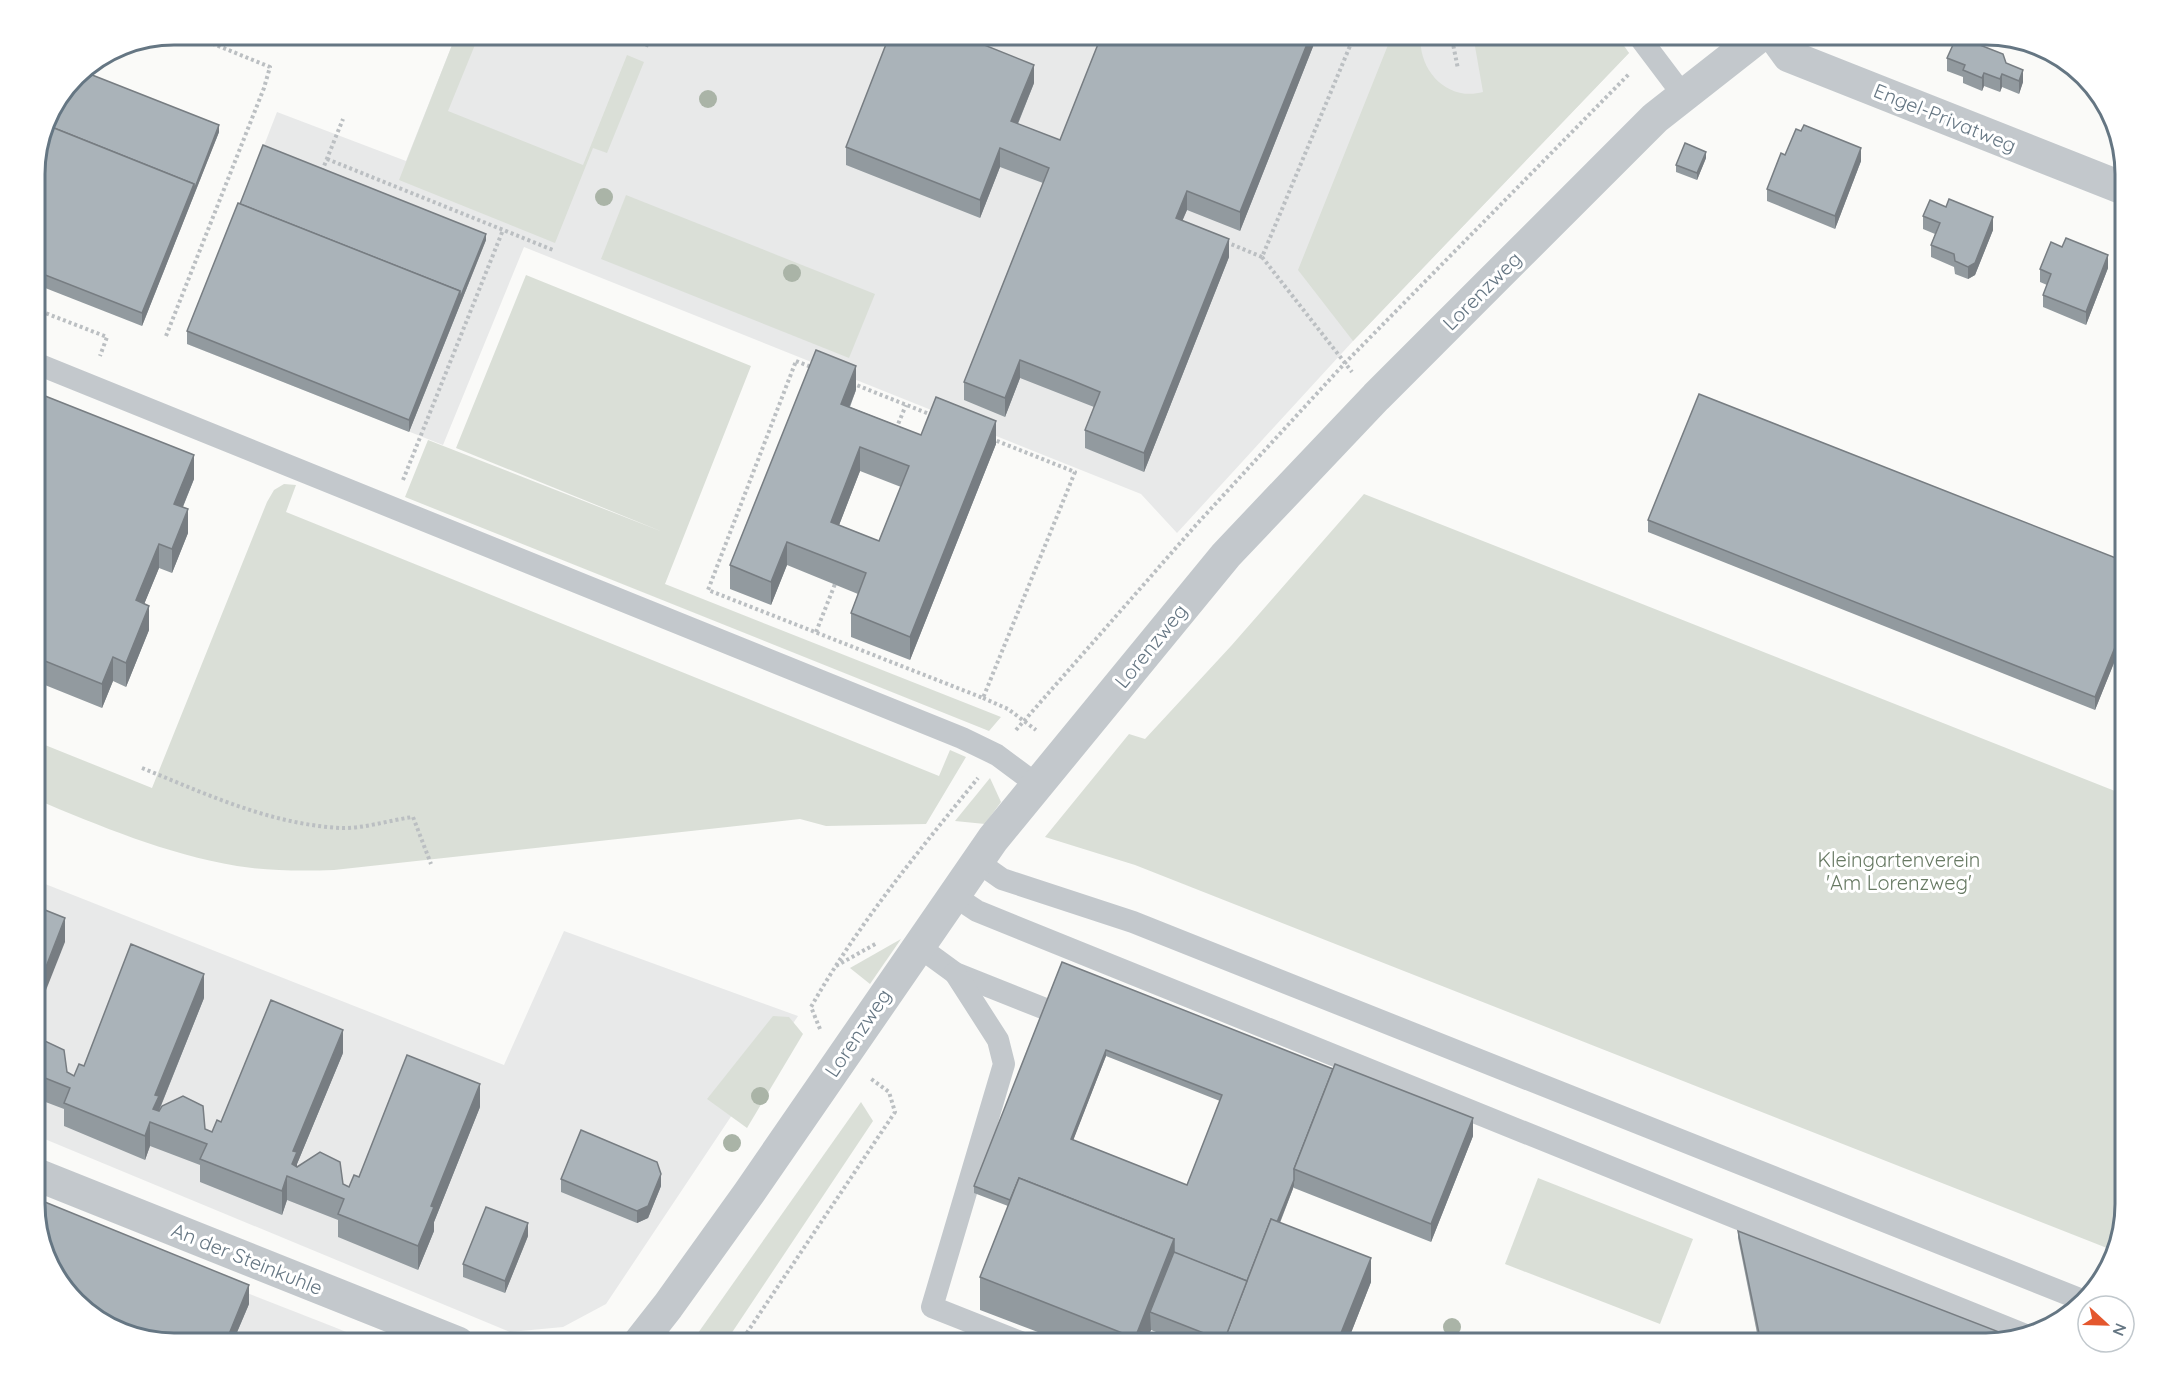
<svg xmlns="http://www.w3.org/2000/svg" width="2160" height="1378" font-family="Quicksand,sans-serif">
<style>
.built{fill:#e8e9e9}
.green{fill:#dadfd7}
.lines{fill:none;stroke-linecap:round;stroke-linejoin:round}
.path{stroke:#bbbfc2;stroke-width:4;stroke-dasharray:3 3;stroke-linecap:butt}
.service{stroke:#c3c8cc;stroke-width:22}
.minor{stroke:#c3c8cc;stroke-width:33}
.tree{fill:#aab4a7}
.wall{fill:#929a9f;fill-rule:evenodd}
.shaded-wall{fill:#777d82}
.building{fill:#aab3b9;stroke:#777d82;stroke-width:1.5;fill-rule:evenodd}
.labels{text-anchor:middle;stroke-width:6;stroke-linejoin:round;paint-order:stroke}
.street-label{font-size:20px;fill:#657683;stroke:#fff}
.park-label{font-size:20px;fill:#687a64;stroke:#fff}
.rim{fill:none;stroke:#657683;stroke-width:3}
</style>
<rect width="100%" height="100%" fill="#fafaf8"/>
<g class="built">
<polygon points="1616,34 1629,53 1353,341 1177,533 1141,494 524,247 443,445 187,344 277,112 406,161 456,35"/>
<polygon points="35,880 504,1065 564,931 798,1016 606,1304 563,1327 510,1332 35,1135"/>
<polygon points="35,1210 334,1327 373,1343 174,1343"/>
</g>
<g class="green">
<polygon points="456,35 479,35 448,111 583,165 627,55 644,62 607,153 593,148 555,243 399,180"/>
<path d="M1392,35H1421C1417,69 1447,102 1483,92L1473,35H1616L1629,53L1353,341L1298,270Z"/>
<polygon points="626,195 875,294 849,358 601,259"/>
<polygon points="526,275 751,366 665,584 1001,717 989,731 405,497 428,440 663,532 456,448"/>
<path d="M284,484L296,485L286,512L939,776L950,750L966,757L926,824L826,826L800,819L334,870C302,871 269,871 237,866C166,854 100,826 35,799V741L152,788L267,502L274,490Z"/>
<polygon points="1364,494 2125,795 2125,1205 2112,1250 1135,865 1045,837 1129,734 1145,739 1231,646"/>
<polygon points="990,778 1001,802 985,824 955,821"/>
<polygon points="901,939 870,984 850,968"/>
<polygon points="773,1016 789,1017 803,1034 747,1128 707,1099"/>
<polygon points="861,1102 873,1121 725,1343 691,1343"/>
<polygon points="1538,1178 1693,1239 1660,1324 1505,1264"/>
</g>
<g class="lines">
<g class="path">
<polyline points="1451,34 1458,69"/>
<polyline points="623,37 650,46"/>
<polyline points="327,159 553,250"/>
<polyline points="322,171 343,119"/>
<polyline points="1226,242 1262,257 1355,34"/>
<polyline points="1262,257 1352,372"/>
<polyline points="35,309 107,337 100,356"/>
<polyline points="166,336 264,88 270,67 189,34"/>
<polygon points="796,361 1075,472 983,698 708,590"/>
<polyline points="896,429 906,405"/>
<polyline points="403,480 503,230"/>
<polyline points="816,632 835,584"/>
<polyline points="983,698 1008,709 1036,730"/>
<polyline points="1016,730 1196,525 1344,364 1629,74"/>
<path d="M142,768C206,794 270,824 340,828C363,829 390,820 413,817L431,864"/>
<polyline points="836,966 877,943"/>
<path d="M820,1029L811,1007C858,924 918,852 978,778"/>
<polyline points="740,1343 895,1112 889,1092 870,1078"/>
</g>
<g class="service">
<polyline points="1637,34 1683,95"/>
<polyline points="35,363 962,738 997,755 1036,784"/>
<polyline points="978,862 1002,879 1133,922 2082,1300"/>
<polyline points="953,895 977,911 2023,1334"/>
<polyline points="918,946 955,973 1073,1020"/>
<polyline points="955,973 998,1040 1004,1064 932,1307 1023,1343"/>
</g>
<g class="minor">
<polyline points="1773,34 1789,56 2125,189"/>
<polyline points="35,1174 458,1343"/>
<polyline points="639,1343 668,1306 749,1193 993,839 1226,555 1376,397 1655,118 1762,34"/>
</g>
</g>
<g class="tree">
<circle cx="708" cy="99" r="9"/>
<circle cx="604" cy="197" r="9"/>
<circle cx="792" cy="273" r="9"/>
<circle cx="760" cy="1096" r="9"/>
<circle cx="732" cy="1143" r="9"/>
<circle cx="1452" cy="1327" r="9"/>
</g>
<g class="wall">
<polygon points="1102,34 1318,34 1240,231 1187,210 1182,220 1229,257 1144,472 1085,448 1085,430 1094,407 1071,398 1020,378 1005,417 964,400 964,382 1043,183 1000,167 980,218 846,165 846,147 1034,83 1018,124 1060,140"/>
<polygon points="1947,58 2006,63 2023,82 2019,94 2002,87 2000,92 1984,86 1982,91 1963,83 1963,77 1947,71"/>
<polygon points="219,132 142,326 35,284 35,165"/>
<polygon points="1785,155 1861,161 1835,229 1767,201 1767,189"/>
<polygon points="1706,158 1697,180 1676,172 1676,165"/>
<polygon points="1923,216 1993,230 1975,275 1968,279 1955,274 1954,267 1931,257 1931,245 1935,234 1923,229"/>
<polygon points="486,240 409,432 187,344 187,331"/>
<polygon points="2108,268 2086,325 2043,307 2043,295 2047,285 2040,282 2040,269"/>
<path d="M856,390L850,407L921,435L996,444L910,660L851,637V613L858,594L787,565L771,605L730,589V565ZM860,471L901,487L879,541L839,525Z"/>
<polygon points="35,392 194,479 183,507 188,533 172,573 159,568 144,604 149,630 126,687 113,681 102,708 35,681"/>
<polygon points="1648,520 2126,562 2126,633 2095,710 1648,532"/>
<path d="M1062,962L1473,1136L1431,1242L1294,1188V1186L1280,1223L1371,1282L1347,1343H1184L1151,1330L1145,1343H1067L980,1310V1277L1008,1206L974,1193V1186ZM1106,1056L1220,1101L1187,1185L1073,1140Z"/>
<polygon points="204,998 159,1111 212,1132 221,1122 343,1053 297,1164 297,1166 349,1187 359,1177 480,1107 434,1222 434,1231 418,1270 338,1237 338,1220 287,1200 282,1215 200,1182 200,1165 150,1146 145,1160 64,1126 64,1109 35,1098 35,1046 67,1072 74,1076 84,1066"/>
<polygon points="561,1179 661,1186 648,1218 637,1223 561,1192"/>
<polygon points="1738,1231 1987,1343 1759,1343 1738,1238"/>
<polygon points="528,1236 505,1293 463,1277 463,1264"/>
<polygon points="53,1274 249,1304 232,1344 174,1344 97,1320"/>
</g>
<g class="shaded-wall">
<polygon points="1311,34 1318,34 1240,231 1240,212"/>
<polygon points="1034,65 1034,83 1011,140 1011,121"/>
<polygon points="2023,70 2023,82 2019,94 2019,81"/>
<polygon points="1984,73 1984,86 1982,91 1982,78"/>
<polygon points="2002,74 2002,87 2000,92 2000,79"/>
<polygon points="219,125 219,132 142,326 142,313 194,184"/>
<polygon points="1000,148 1000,167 980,218 980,200"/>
<polygon points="1861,148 1861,161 1835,229 1835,216"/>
<polygon points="1706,152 1706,158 1697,180 1697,173"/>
<polygon points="1187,191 1187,210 1176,236 1176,218"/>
<polygon points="1993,217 1993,230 1975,275 1968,279 1968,267"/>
<polygon points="486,234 486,240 409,432 409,420 460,291"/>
<polygon points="1229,239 1229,257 1144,472 1144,453"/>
<polygon points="2108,255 2108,268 2086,325 2086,312"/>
<polygon points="1020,360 1020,378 1005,417 1005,398"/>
<polygon points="856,366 856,390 841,427 841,404"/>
<polygon points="996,421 996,444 910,660 910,637"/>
<polygon points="860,447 860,471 831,546 831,522"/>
<polygon points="194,455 194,479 174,528 174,504"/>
<polygon points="188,509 188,533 172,573 172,549"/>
<polygon points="787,542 787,565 771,605 771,582"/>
<polygon points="159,544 159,568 136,624 136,600"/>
<polygon points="149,606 149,630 126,687 126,663"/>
<polygon points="2126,620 2126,633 2095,710 2095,697"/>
<polygon points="113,657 113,681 102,708 102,684"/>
<polygon points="65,918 65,942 35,1018 35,995"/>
<polygon points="204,974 204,998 159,1110 159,1120 153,1109 155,1095"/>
<polygon points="343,1030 343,1053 297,1164 297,1176 292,1178 293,1151"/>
<polygon points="1106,1050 1106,1056 1071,1146 1071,1139"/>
<polygon points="480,1084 480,1107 434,1222 434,1231 418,1270 418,1246 431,1206"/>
<polygon points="1473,1118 1473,1136 1431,1242 1431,1224"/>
<polygon points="150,1122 150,1146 145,1160 145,1136"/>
<polygon points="661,1174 661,1186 648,1218 637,1223 637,1211"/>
<polygon points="287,1176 287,1200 282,1215 282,1191"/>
<polygon points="1294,1180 1294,1186 1232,1343 1226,1342"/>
<polygon points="528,1223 528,1236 505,1293 505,1281"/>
<polygon points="1174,1239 1174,1271 1150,1312 1151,1330 1145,1343 1135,1343 1135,1338"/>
<polygon points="1371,1258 1371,1282 1347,1343 1337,1343"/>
<polygon points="249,1285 249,1304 232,1344 225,1344"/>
</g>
<g class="building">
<polygon points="890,34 957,34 1034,65 1011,121 1060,140 1102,34 1311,34 1240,212 1187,191 1176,218 1229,239 1144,453 1085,430 1100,392 1071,380 1020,360 1005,398 964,382 1049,168 1000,148 980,200 846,147"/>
<polygon points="1957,36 2003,54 2006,63 2023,70 2019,81 2002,74 2000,79 1984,73 1982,78 1963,70 1965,65 1947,58"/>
<polygon points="82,71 219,125 194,190 194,184 44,124 45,120 76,75"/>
<polygon points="44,124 194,184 142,313 35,271 35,165"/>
<polygon points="1804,125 1861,148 1835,216 1767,189 1781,153 1785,155 1796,129 1801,131"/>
<polygon points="1685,143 1706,152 1697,173 1676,165"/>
<polygon points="263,145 486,234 460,298 460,291 240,204"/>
<polygon points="1949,199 1993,217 1975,263 1968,267 1955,261 1954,254 1931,245 1940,223 1923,216 1930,200 1946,207"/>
<polygon points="238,203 460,291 409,420 187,331"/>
<polygon points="2066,238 2108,255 2086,312 2043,295 2051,274 2040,269 2051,242 2062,247"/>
<path d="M816,350L856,366L841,404L921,435L936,397L996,421L910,637L851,613L866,573L787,542L771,582L730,565ZM860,447L909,466L879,541L831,522Z"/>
<polygon points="35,392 194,455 174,504 188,509 172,549 159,544 136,600 149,606 126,663 113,657 102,684 35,657"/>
<polygon points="1699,394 2126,562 2126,620 2095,697 1648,520"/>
<polygon points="35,906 65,918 35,995"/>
<polygon points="131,944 204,974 155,1095 159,1096 153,1109 159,1111 162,1106 183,1096 203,1106 205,1129 212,1132 217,1120 221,1122 271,1000 343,1030 293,1151 297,1152 292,1164 297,1167 320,1152 340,1162 343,1184 349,1187 354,1175 359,1177 407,1055 480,1084 431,1206 434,1207 418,1246 338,1214 344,1199 287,1176 282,1191 200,1159 207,1144 150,1122 145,1136 64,1103 70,1088 35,1074 35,1046 43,1040 64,1050 67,1072 74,1076 79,1064 84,1066"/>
<path d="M1062,962L1333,1069L1294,1169V1180L1277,1222L1271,1219L1247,1281L1174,1253V1239L1019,1178L1010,1200L974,1186ZM1106,1050L1222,1095L1187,1185L1071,1139Z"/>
<polygon points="1335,1064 1473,1118 1431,1224 1294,1169"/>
<polygon points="581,1130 657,1162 661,1174 648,1206 637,1211 561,1179"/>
<polygon points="1019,1178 1174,1239 1135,1338 980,1277"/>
<polygon points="35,1198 249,1285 225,1344 174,1344 131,1331 91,1314 53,1274 35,1213"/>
<polygon points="486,1207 528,1223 505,1281 463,1264"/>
<polygon points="1271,1219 1371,1258 1337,1343 1223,1343"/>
<polygon points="1738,1231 2012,1337 1987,1343 1761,1343"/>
<polygon points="1174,1252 1247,1281 1224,1341 1150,1312"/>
</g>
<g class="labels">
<g class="street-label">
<text transform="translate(1945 118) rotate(22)" y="7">Engel-Privatweg</text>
<text transform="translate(1482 291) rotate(-45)" y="7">Lorenzweg</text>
<text transform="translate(1151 646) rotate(-51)" y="7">Lorenzweg</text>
<text transform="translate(858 1033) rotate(-56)" y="7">Lorenzweg</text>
<text transform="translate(247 1259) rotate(22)" y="7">An der Steinkuhle</text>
</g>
<g class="park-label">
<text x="1899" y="867">Kleingartenverein<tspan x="1899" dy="23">'Am Lorenzweg'</tspan></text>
</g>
</g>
<path d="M0 0H2160V1378H0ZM174 45H1986A129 129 0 0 1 2115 174V1204A129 129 0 0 1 1986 1333H174A129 129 0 0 1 45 1204V174A129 129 0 0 1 174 45Z" fill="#fff" fill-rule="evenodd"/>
<path class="rim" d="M174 45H1986A129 129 0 0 1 2115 174V1204A129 129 0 0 1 1986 1333H174A129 129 0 0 1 45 1204V174A129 129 0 0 1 174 45Z"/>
<g transform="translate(2106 1324) rotate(112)"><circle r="28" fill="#ffffff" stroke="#c1c8cd" stroke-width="1.5"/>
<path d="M0-4.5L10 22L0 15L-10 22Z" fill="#e4572e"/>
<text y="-9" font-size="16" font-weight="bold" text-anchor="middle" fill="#657683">N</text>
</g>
</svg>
